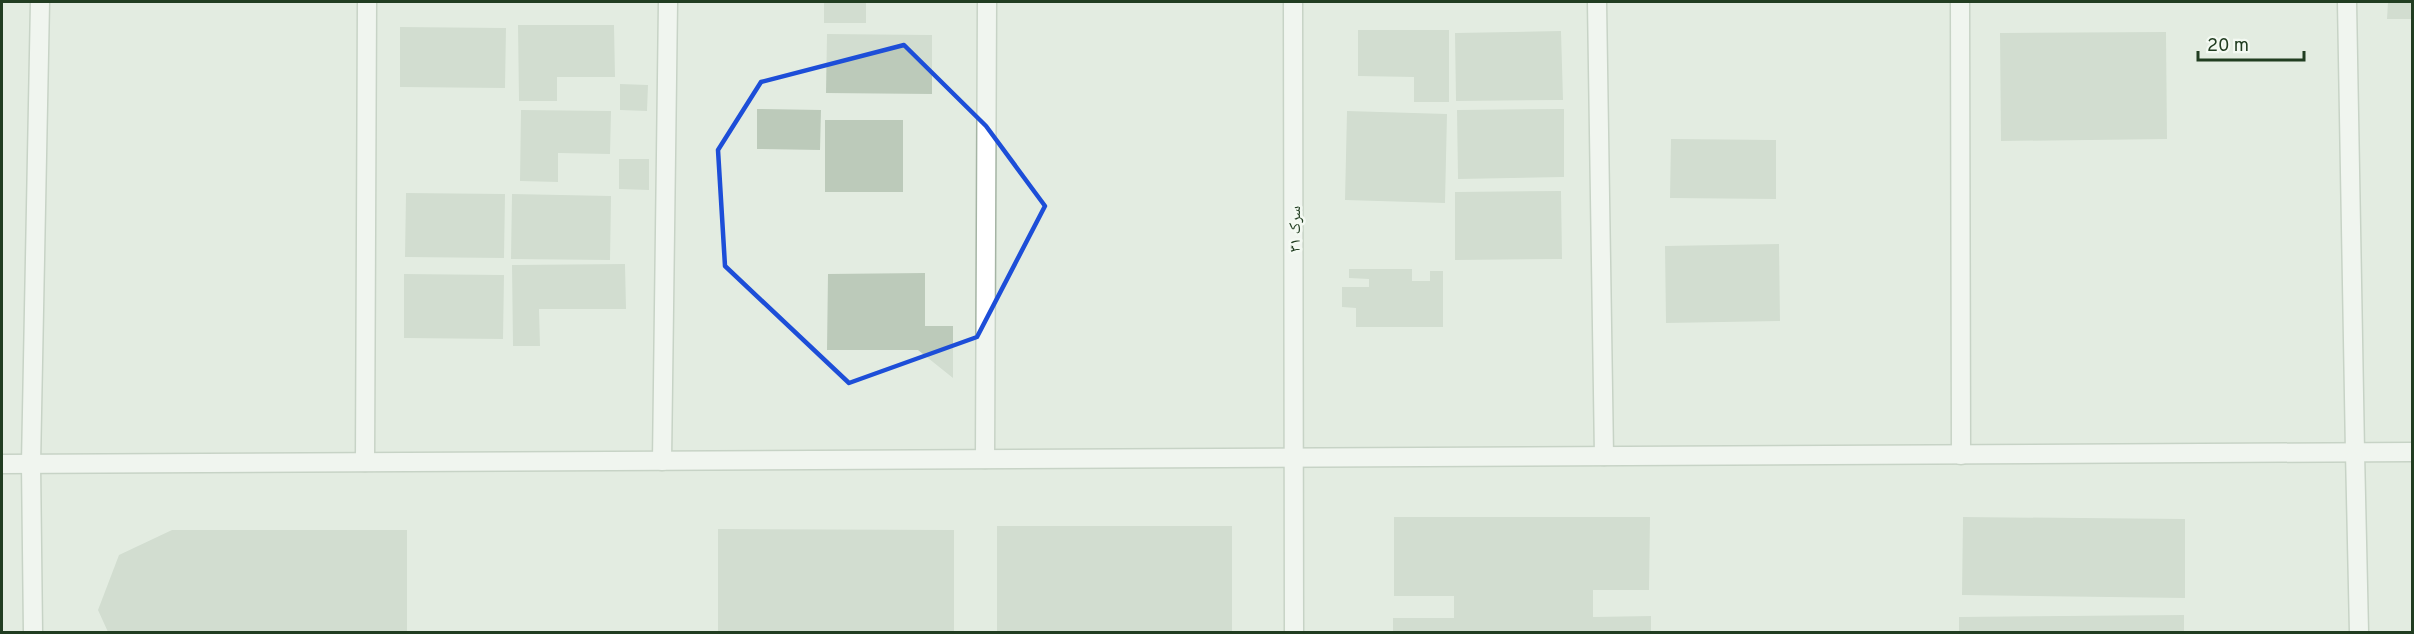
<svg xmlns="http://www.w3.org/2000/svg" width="2414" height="634" font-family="Overpass,'Noto Naskh Arabic',sans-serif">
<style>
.building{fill:#bccaba}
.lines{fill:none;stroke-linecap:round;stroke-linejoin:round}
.service-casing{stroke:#a5b4a4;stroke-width:21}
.minor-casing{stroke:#a5b4a4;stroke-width:21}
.service{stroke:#fff;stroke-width:18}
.minor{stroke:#fff;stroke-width:18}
.marked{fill:none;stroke:#1d4ed8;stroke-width:4.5;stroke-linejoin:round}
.labels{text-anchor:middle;stroke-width:5;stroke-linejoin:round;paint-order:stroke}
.street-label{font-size:16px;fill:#213d21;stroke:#f3f9f2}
</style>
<rect width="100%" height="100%" fill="#e3ece1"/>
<g class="building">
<rect x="824" y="2" width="42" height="21"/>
<polygon points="2388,2 2412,2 2412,19 2387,19"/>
<polygon points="518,25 614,25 615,77 557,77 557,101 519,101"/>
<polygon points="400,27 506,28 505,88 400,87"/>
<polygon points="1358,30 1449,30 1449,102 1414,102 1414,77 1358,76"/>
<polygon points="1561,31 1563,100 1456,101 1455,33"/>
<polygon points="2166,32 2167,139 2001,141 2000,33"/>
<polygon points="827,34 932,35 932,94 826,93"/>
<polygon points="620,84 648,85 647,111 620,110"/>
<polygon points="757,109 821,110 820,150 757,149"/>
<polygon points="1564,109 1564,177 1458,179 1457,110"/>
<polygon points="521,110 611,111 610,154 558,153 558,182 520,181"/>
<polygon points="1347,111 1447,114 1445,203 1345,200"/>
<rect x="825" y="120" width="78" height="72"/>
<polygon points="1671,139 1776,140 1776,199 1670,198"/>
<polygon points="619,159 649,159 649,190 619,189"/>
<polygon points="1561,191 1562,259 1455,260 1455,192"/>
<polygon points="406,193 505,194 504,258 405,257"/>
<polygon points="512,194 611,196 610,260 511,259"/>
<polygon points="1779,244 1780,321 1666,323 1665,246"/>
<polygon points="625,264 626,309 539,309 540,346 513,346 512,265"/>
<polygon points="1349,269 1412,269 1412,281 1430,281 1430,271 1443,271 1443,327 1356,327 1356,308 1342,307 1342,287 1369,287 1369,279 1349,278"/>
<polygon points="925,273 925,326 953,326 953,378 918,350 827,350 828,274"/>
<polygon points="404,274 504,275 503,339 404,338"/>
<polygon points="1394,517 1650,517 1649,590 1593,590 1593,617 1651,616 1651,632 1393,632 1393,618 1454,618 1454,596 1394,596"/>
<polygon points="1963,517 2185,519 2185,598 1962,595"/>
<rect x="997" y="526" width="235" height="106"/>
<polygon points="718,529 954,530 954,632 718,632"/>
<polygon points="172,530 407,530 407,632 108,632 98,610 119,555"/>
<polygon points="2184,615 2184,632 1959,632 1959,617"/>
</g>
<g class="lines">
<defs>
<polyline id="service" points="2355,452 2359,632"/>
<g id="minor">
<polyline points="1293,2 1294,632"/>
<polyline points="1597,2 1604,456"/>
<polyline points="1960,2 1961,455"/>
<polyline points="2347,2 2355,452"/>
<polyline points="985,459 987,2"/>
<polyline points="662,461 668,2"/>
<polyline points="365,462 367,2"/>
<polyline points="2,464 2412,452"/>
<polyline points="33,632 31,464 40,2"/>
</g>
</defs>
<use href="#service" class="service-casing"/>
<use href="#minor" class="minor-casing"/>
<use href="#service" class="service"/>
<use href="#minor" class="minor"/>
</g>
<path d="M0 0H2414V634H0ZM904,45L986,126L1045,206L977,337L849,383L725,266L718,150L761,82Z" fill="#e3ece1" fill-opacity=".55" fill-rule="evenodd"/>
<path class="marked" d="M904,45L986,126L1045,206L977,337L849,383L725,266L718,150L761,82Z"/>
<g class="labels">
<g class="street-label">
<text transform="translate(1294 229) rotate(-90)" y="6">سرک ۳۱</text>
</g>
</g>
<rect width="2414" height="634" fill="none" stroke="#213d21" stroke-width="6"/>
<path d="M2198 51v9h106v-9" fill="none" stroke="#213d21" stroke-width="3"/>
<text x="2207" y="51" font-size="18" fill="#213d21" stroke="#f3f9f2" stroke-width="4.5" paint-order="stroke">20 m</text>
</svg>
